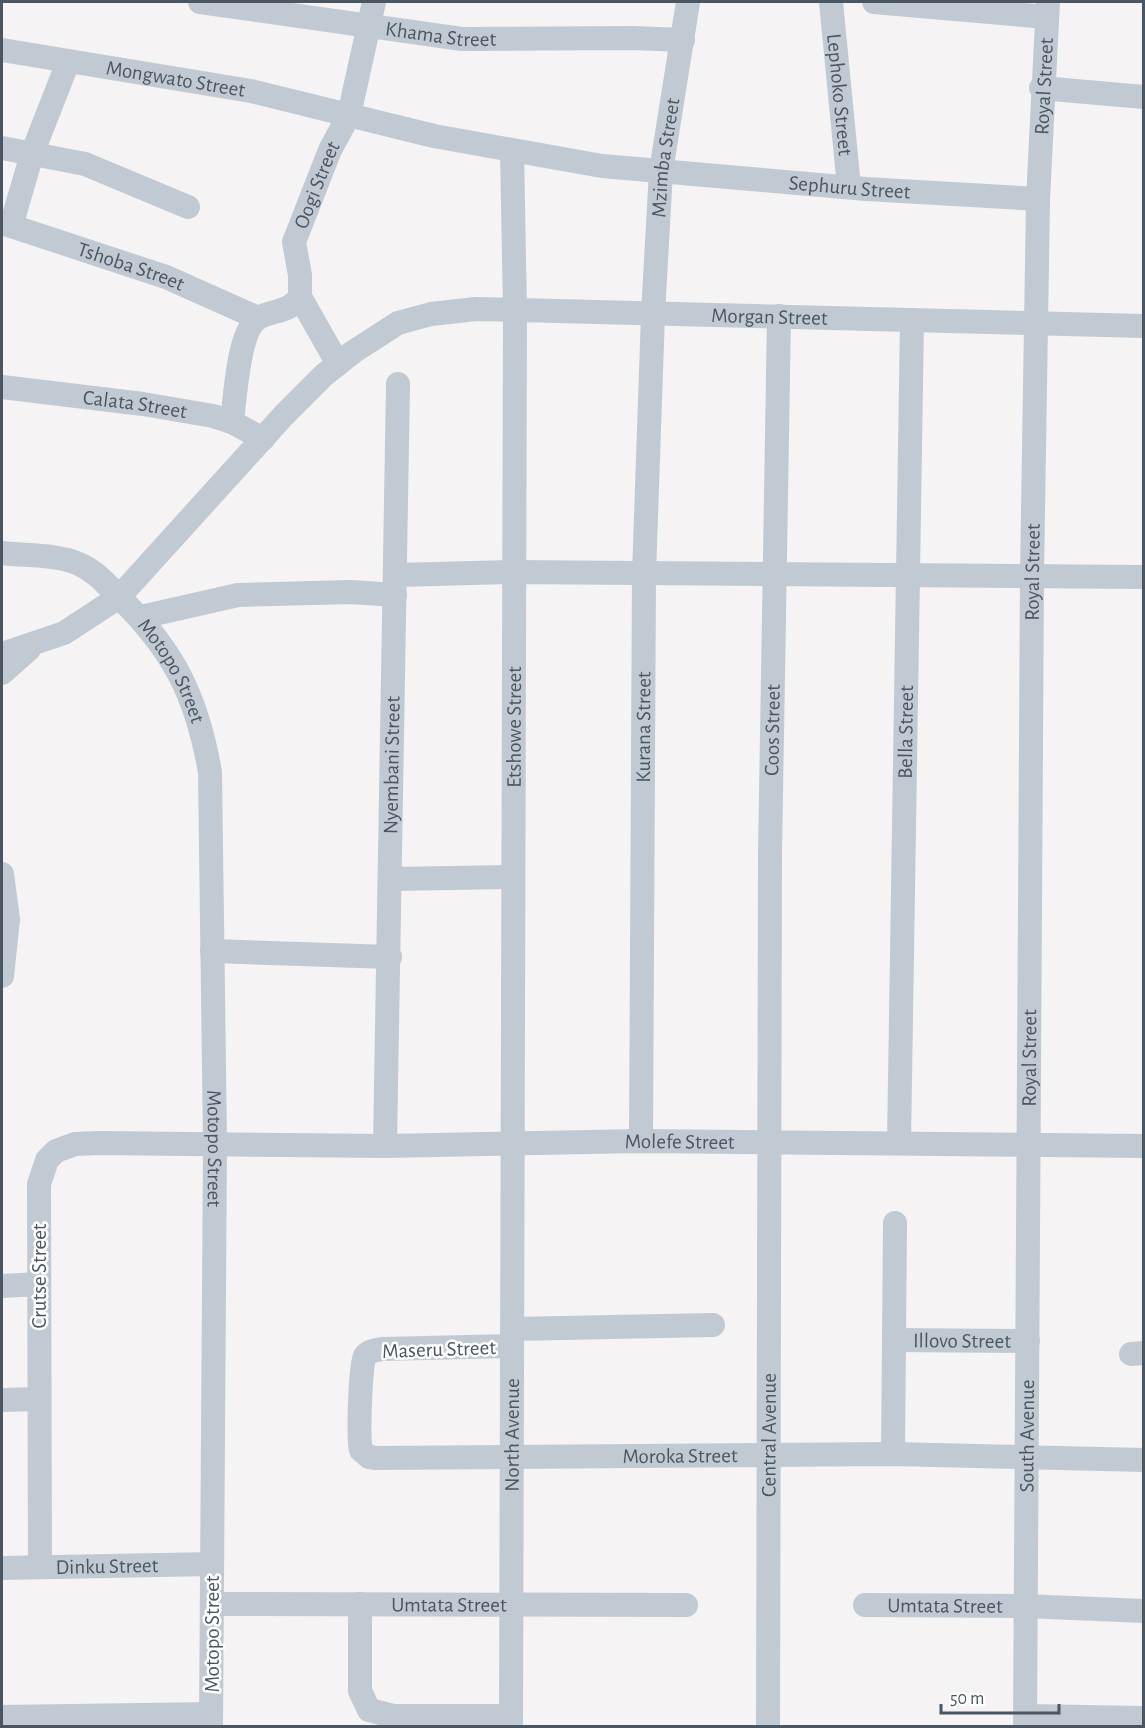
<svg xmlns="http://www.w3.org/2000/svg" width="1145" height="1728" font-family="'Alegreya Sans',sans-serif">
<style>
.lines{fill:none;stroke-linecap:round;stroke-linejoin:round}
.minor{stroke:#c1cad2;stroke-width:24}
.labels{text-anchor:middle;stroke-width:5;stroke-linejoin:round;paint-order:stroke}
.street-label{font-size:21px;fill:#4a5661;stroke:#fff}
</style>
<rect width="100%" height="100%" fill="#f5f3f3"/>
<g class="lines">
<g class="minor">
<path id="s1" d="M200,2L462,39L633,38L683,40"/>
<path id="s2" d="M831,2L849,187"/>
<polyline points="874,2 1046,17"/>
<path id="s3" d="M2,50L251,91L434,136L602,166L866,189L1038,199"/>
<polyline points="1041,88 1144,97"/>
<polyline points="2,148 85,164 188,207"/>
<path id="s4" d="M2,223L166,277L258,318"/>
<polyline points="11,226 32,154 68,62"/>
<path id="s5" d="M338,364L300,297V275L294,242L330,150L349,115L374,2"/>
<path id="s6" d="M2,387L143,404L213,416L232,422L263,439"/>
<path d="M232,422C235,400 238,327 260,317C274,310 290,312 300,297"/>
<path id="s7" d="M2,553C26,556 56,554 79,564C97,572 108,586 121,599C175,652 197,698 210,772L215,1142L211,1726"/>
<polyline points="396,575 513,572 1144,577"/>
<polyline points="141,617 238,595 351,592 395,595"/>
<path id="s8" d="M2,654L64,633L119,597L284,415L324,375L353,352L398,323L431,314L476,309L1144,326"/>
<polyline points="2,673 29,649"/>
<polyline points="2,874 8,919 2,976"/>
<polyline points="390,879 513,877"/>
<polyline points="212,951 390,957"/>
<path id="s9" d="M641,1141L644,574L653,314L661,171L688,2"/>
<path id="s10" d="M899,1143L912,320"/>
<path id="s11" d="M385,1146L398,384"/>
<polyline points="2,1286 39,1284"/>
<polyline points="512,1329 713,1325"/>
<path id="s12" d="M894,1340L1028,1341"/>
<path id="s13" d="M511,1346L382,1349C376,1350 369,1351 365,1356C360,1365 358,1440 361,1450L369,1457L376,1458L893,1454L1144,1460"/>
<polyline points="1131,1354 1144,1353"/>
<polyline points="2,1400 39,1399"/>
<polyline points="893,1454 895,1223"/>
<path id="s14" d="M40,1567L39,1184L47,1160L56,1151L75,1144L99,1143L385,1146L641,1141L1144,1146"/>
<path id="s15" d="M2,1568L212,1564"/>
<path id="s16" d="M212,1604L686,1605"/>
<polyline points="360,1604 360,1691 369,1710 393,1716 511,1716"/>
<path id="s17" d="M865,1605L1024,1606L1144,1611"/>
<polyline points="1026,1716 1144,1718"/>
<polyline points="2,1717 211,1714"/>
<path id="s18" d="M511,1726L515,310L512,151"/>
<path id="s19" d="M768,1726L770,855L779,316"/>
<path id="s20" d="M1025,1726L1032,576L1038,199L1048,2"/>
</g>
</g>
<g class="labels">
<g class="street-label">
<text dy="7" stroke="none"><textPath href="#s1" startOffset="243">Khama Street</textPath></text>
<text dy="7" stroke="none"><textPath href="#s3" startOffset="176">Mongwato Street</textPath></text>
<text dy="7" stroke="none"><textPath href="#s20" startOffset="1640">Royal Street</textPath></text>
<text dy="7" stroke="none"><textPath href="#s2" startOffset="93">Lephoko Street</textPath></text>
<text dy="7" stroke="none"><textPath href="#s9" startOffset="984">Mzimba Street</textPath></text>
<text dy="7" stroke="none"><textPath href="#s5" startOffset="194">Oogi Street</textPath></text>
<text dy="7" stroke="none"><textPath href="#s3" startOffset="860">Sephuru Street</textPath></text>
<text dy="7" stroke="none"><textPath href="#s4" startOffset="136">Tshoba Street</textPath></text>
<text dy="7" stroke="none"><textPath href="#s8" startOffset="897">Morgan Street</textPath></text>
<text dy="7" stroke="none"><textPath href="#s6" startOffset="134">Calata Street</textPath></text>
<text dy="7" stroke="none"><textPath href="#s20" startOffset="1154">Royal Street</textPath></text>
<text dy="7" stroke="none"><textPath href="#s7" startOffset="222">Motopo Street</textPath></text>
<text dy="7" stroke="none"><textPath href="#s18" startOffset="999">Etshowe Street</textPath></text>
<text dy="7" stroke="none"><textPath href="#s9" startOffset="414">Kurana Street</textPath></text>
<text dy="7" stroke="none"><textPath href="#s19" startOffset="996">Coos Street</textPath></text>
<text dy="7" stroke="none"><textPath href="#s10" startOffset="411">Bella Street</textPath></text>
<text dy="7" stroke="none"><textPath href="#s11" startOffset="381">Nyembani Street</textPath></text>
<text dy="7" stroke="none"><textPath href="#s20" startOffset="668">Royal Street</textPath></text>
<text dy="7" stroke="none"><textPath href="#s14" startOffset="1046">Molefe Street</textPath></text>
<text dy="7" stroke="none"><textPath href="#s7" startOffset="708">Motopo Street</textPath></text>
<text transform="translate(39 1276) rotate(-90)" y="7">Crutse Street</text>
<text dy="7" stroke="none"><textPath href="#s12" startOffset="68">Illovo Street</textPath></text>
<text transform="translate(439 1349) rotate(-2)" y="7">Maseru Street</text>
<text dy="7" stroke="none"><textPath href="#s19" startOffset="291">Central Avenue</textPath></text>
<text dy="7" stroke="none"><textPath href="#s18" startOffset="291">North Avenue</textPath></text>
<text dy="7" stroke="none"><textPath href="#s20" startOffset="290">South Avenue</textPath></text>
<text dy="7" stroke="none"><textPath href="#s13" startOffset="564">Moroka Street</textPath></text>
<text dy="7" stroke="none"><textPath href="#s15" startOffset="105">Dinku Street</textPath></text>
<text dy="7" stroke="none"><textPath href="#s16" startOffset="237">Umtata Street</textPath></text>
<text dy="7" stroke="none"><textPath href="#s17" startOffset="80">Umtata Street</textPath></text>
<text transform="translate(212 1634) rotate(-90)" y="7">Motopo Street</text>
</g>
</g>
<rect width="1145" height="1728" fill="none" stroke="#4a5661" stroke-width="6"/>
<path d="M941 1704v9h118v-9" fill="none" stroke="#4a5661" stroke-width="3"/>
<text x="950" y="1704" font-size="18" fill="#4a5661" stroke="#ffffff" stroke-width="4.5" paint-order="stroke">50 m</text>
</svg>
